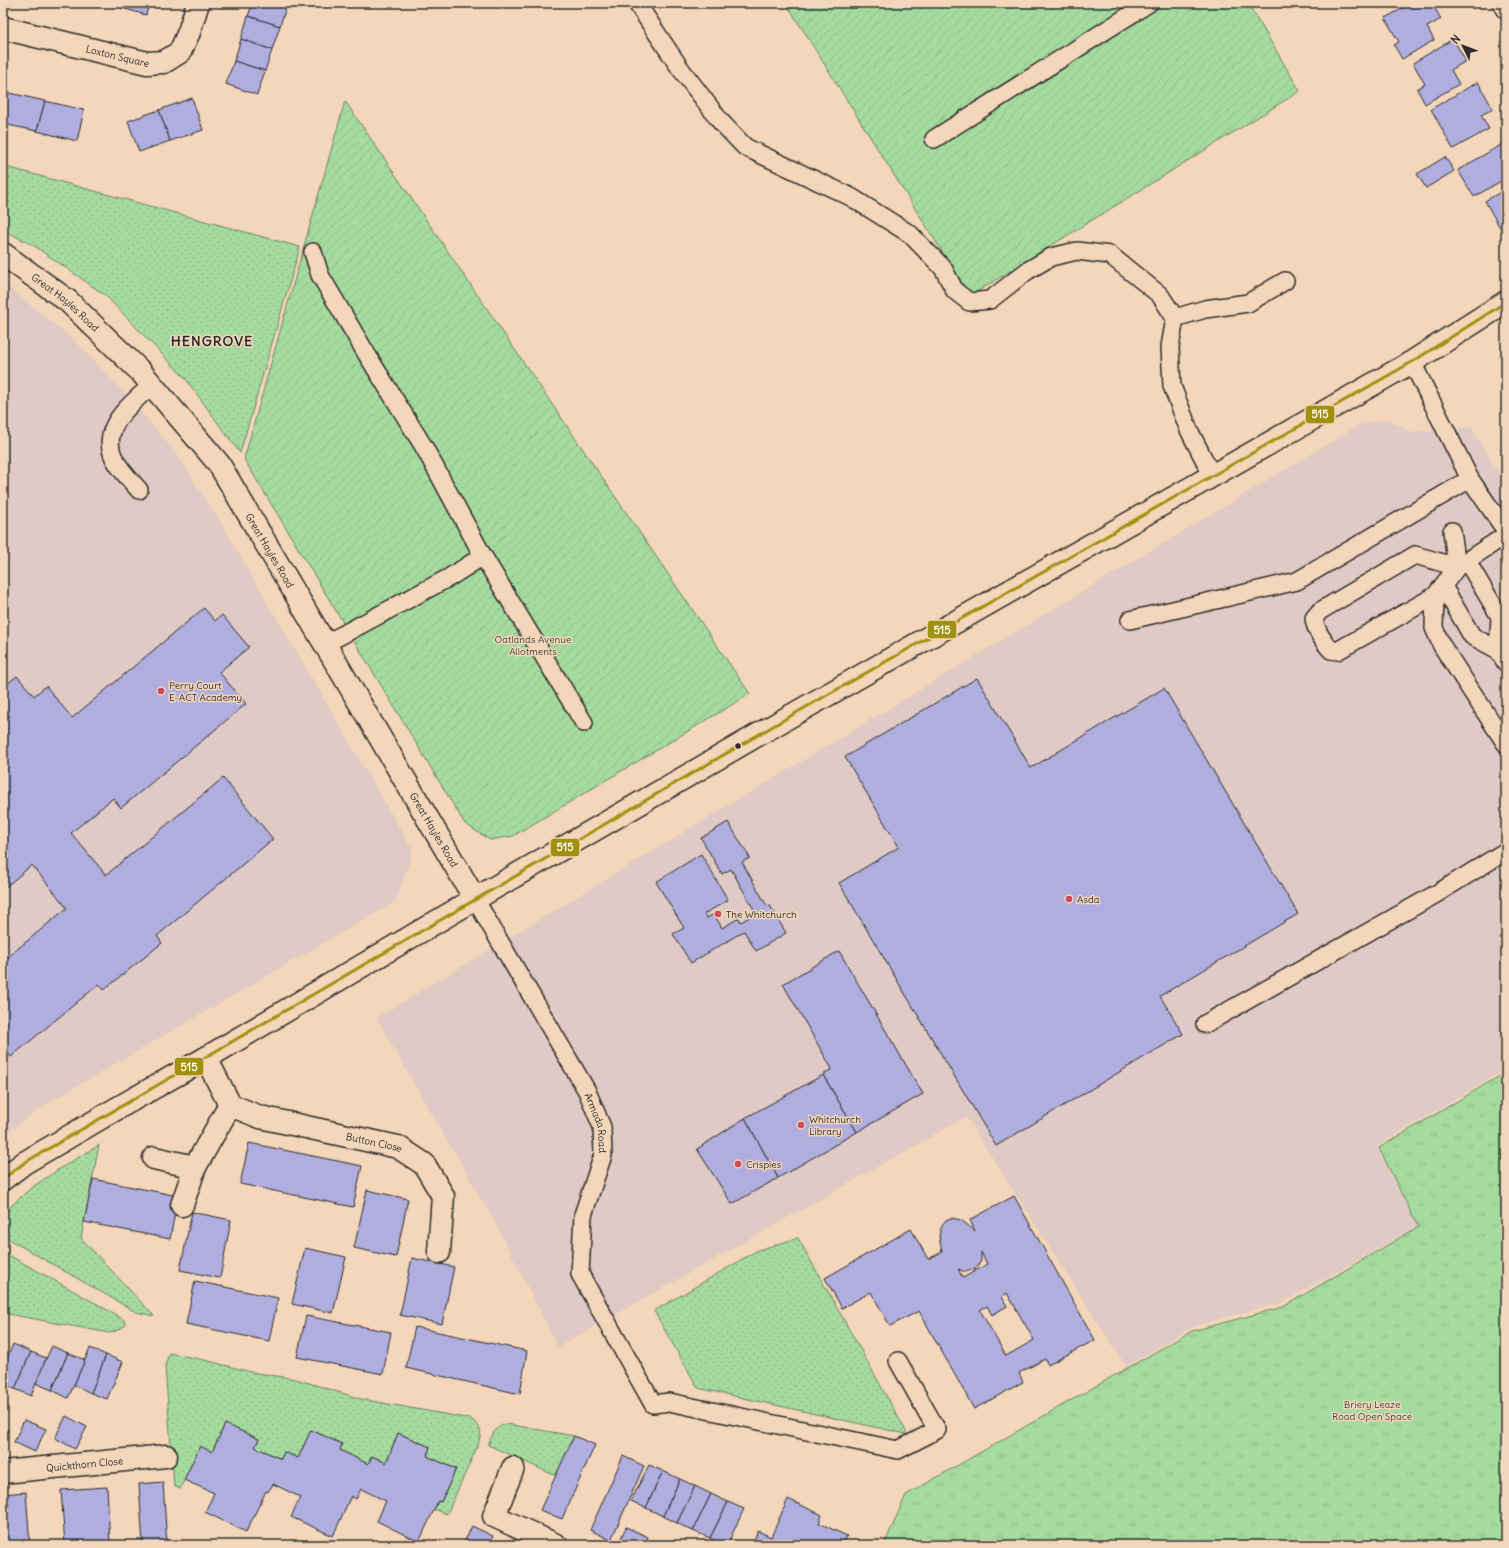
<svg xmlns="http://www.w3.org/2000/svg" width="1509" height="1548" font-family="Delius,sans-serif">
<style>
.built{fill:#e0cac5}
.grass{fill:url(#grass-dots);stroke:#688365}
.park{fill:url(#park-tufts);stroke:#688365}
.garden{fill:url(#garden-furrows);stroke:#688365}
.building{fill:#b0aedf;stroke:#2b2b2b;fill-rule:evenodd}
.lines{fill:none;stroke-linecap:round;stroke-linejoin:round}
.lane-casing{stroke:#2b2b2b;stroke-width:20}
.street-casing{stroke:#2b2b2b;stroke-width:25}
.secondary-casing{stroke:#2b2b2b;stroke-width:25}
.lane{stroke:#f4d6ba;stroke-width:17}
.street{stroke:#f4d6ba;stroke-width:22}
.secondary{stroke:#f4d6ba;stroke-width:22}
.bus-1-casing{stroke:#f4d6ba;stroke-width:6}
.bus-1{stroke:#a19111;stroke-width:3}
.poi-dot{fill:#d1495b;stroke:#f4d6ba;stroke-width:1.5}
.bus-dot{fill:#2b2b2b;stroke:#f4d6ba;stroke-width:1.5}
.labels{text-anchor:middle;stroke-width:3;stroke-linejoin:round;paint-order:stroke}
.street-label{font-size:10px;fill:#2b2b2b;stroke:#f4d6ba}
.park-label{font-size:10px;fill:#3d453c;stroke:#f4d6ba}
.poi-label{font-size:10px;fill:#2b2b2b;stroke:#f4d6ba;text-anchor:start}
.district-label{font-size:14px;font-weight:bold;letter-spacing:1px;fill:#2b2b2b;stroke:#f4d6ba}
.line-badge{stroke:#f4d6ba;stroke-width:1.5}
.badge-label{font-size:11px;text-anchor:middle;font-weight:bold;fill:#fff}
</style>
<defs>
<pattern id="grass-dots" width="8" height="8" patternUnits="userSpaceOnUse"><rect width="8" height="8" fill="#a5db9f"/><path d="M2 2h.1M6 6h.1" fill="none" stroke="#8ebc89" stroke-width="1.8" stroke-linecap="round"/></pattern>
<pattern id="park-tufts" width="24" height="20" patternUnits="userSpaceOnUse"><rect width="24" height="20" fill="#a5db9f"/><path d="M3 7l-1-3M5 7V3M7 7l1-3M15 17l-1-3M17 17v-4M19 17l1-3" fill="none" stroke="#8ebc89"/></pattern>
<pattern id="garden-furrows" width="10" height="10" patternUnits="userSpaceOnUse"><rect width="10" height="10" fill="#a5db9f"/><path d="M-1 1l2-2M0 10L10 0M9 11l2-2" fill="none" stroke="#8ebc89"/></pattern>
</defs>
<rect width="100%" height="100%" fill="#f4d6ba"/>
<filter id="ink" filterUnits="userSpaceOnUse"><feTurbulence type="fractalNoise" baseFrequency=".025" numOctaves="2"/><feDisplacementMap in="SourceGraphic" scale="8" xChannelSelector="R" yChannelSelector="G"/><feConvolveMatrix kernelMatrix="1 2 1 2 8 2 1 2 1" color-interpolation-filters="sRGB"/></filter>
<g filter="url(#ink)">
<g class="built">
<polygon points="3,283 74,340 123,391 177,454 225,530 413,851 396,901 46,1104 3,1136"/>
<polygon points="1389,419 1411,432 1471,427 1506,486 1506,1069 1377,1146 1417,1227 1281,1303 1197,1325 1126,1366 966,1117 558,1347 497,1226 376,1018 1361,424"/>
</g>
<g class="grass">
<polygon points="3,166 300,247 240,453 185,378 105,295 33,245 3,230"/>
<path d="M99,1145L81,1238L154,1316L136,1312L12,1241L3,1233V1215C29,1184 65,1166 99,1145Z"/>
<polygon points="798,1238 906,1431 906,1434 698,1388 654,1311 758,1250"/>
<polygon points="3,1252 99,1305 124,1320 126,1325 116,1331 109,1333 3,1313"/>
<path d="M169,1353L209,1361L251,1372L296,1379L361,1399L471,1419C482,1428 482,1431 478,1445L447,1514L434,1509L438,1501L441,1502L456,1469L427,1456L430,1447L398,1433L386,1463L372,1456L368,1464L340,1450L342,1444L311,1430L298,1458L284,1452L281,1459L255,1447L258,1439L225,1424L212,1452L200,1447L180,1489L174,1486L165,1366Z"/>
<path d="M507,1424L574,1436L556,1476L488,1445C493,1434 495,1426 507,1424Z"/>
</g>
<polygon class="park" points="1506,1072 1506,1545 884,1545 906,1495 1192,1331 1283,1307 1418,1227 1379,1148"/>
<g class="garden">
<polygon points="786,3 1248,3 1300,91 970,296"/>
<polygon points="345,101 750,694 513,836 490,840 465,824 244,459"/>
</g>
<g class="building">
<polygon points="105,3 149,3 146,15"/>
<polygon points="253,3 287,4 280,26 248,16"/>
<polygon points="1412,3 1432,3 1441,19 1427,27 1434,40 1402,59 1394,45 1399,42 1385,18"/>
<polygon points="248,16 280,26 272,50 241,39"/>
<polygon points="241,39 272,50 265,71 234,61"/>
<polygon points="1453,39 1466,61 1451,70 1459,84 1425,104 1417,89 1425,84 1413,63"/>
<polygon points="234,61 265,71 257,95 226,84"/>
<polygon points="1478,82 1493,109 1481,115 1489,129 1453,149 1431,109"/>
<polygon points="5,92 45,101 37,131 3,124 3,100"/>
<polygon points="192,98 203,130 170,141 159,110"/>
<polygon points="45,101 84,110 77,141 37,131"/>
<polygon points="159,110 170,141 139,152 128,121"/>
<polygon points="1506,142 1506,178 1474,197 1458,170"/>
<polygon points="1445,157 1454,171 1426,188 1417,174"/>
<polygon points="1506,189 1506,231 1503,233 1485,201"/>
<polygon points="204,608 215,621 222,615 249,647 219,672 246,704 121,808 113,798 71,833 106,875 223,778 273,839 157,936 162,943 104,990 99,984 11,1057 3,1047 3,961 67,908 32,865 3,889 3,722 10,716 3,707 3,687 17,676 34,696 46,686 72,718"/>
<polygon points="977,678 1031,768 1164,688 1298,914 1160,996 1183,1034 996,1146 839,883 899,847 845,757"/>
<polygon points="728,822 750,858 742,862 767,906 769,904 786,933 756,951 744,931 691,963 673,934 684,928 656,882 701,854 728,900 704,914 707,918 714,914 722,928 739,918 741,922 756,913 731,869 722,874 701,838"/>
<polygon points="839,951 923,1094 857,1132 823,1075 832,1069 783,984"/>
<polygon points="823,1075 857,1132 778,1178 745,1118"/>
<polygon points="745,1118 778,1178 732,1204 697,1149"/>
<polygon points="249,1143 362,1166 353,1207 240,1184"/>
<polygon points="93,1179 178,1196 170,1239 84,1222"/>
<polygon points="367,1190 408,1199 396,1257 354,1248"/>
<path d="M1014,1196L1095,1340L1048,1365L1045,1359L1019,1373L1023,1382L974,1409L919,1311L890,1326L871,1292L842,1308L825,1278L911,1229L928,1259L942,1252L939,1236L942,1225L946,1220L951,1218L961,1220L975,1231L970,1220ZM981,1252L987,1264L963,1278L958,1269L965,1272L975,1269L981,1261ZM1007,1293L1034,1340L1006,1356L980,1310L987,1306L992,1315L1007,1306L1002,1297Z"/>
<polygon points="192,1212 231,1220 220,1278 180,1270"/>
<polygon points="305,1248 346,1257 333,1313 292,1304"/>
<polygon points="412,1258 454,1267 442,1324 400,1315"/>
<polygon points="195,1281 278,1298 269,1341 186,1324"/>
<polygon points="306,1316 391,1332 383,1374 297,1357"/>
<polygon points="415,1327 527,1351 520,1394 406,1368"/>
<polygon points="13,1344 31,1352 15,1389 3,1384 3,1368"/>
<polygon points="52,1346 68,1353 52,1390 35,1383"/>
<polygon points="90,1348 106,1355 91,1393 74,1385"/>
<polygon points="31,1352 46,1358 31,1396 15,1389"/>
<polygon points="68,1353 85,1360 68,1398 52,1390"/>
<polygon points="3,1354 8,1357 3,1368"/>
<polygon points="106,1355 123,1362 107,1399 91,1393"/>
<polygon points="66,1416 87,1427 75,1449 55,1438"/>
<polygon points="24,1420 46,1429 35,1452 14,1442"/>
<polygon points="225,1424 259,1439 255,1447 281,1459 284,1452 298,1458 311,1430 342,1444 340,1450 368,1464 372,1456 386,1463 398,1433 430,1447 427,1456 456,1469 441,1502 438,1501 419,1542 377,1521 386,1501 361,1489 356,1499 351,1496 333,1536 291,1517 300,1497 273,1484 268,1492 266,1491 246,1532 205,1512 214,1493 184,1480 200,1446 212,1452"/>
<polygon points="3,1428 8,1430 3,1441"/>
<polygon points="574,1436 595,1445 562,1519 540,1510"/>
<polygon points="623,1456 644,1466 611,1540 590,1530"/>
<polygon points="649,1465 663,1471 646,1508 631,1501"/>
<polygon points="663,1471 680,1479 663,1516 646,1508"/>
<polygon points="680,1479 695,1486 677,1523 663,1516"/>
<polygon points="163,1482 167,1545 143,1545 139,1484"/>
<polygon points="695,1486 711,1494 693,1531 677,1523"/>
<polygon points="107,1487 110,1545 65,1545 61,1490"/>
<polygon points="26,1492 30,1545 3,1545 3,1494"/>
<polygon points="711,1494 728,1502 710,1538 693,1531"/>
<polygon points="788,1499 822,1515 819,1523 847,1536 843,1545 752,1545 758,1531 771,1537"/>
<polygon points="728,1502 744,1509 727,1545 723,1545 710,1538"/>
<polygon points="472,1526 493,1536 489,1545 463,1545"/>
<polygon points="626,1527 648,1537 644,1545 618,1545"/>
</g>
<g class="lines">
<defs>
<g id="lane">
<polyline points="638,5 680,68 721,122 745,147 851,197 910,234 943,268 955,291 969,302 990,300 1027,271 1051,257 1077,251 1110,255 1160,295 1175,318"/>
<polyline points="934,139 1149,3"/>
<polyline points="313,252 320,275 366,353 424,447 483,556 450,577 325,644"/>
<polyline points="1412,362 1470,479 1506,531"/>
<polyline points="1212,475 1189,430 1172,386 1170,347 1175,318 1205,309 1248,303 1285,281"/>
<path d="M139,490C130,480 120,470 114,458C99,427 132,403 152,385"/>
<polyline points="1506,535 1457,567 1435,596 1434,628 1442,646 1506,744"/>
<polyline points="483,556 584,723"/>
<polyline points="1467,561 1500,617 1498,650"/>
<polyline points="1443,586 1472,636 1498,650 1506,663"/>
<path d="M1435,596L1337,651L1331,650C1323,641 1315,629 1314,618L1320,611L1415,555L1457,567L1452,531"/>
<polyline points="1130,620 1297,581 1470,479"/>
<path id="s1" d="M475,899L587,1091L602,1127L603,1155L583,1215L580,1274L653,1404L669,1402L898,1450L937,1430L898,1361"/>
<polyline points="1205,1024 1436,894 1506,851"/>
</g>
<g id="street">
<path id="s2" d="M3,28L147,63L164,62L180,52L189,32L198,3"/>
<path id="s3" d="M3,254L68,301L141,372L219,464L475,899"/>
<path id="s4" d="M206,1058L230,1105L260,1117L398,1147L424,1164L443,1196L439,1252"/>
<polyline points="154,1158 195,1167"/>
<polyline points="3,1179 24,1163 116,1109 206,1058 475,899 780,722 1412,362 1506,302"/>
<polyline points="182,1205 195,1167 230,1105"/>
<polyline points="513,1468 494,1516 556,1545"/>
<path id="s5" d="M3,1472L166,1456"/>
</g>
<polyline id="secondary" points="1504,3 1506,7"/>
</defs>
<use href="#lane" class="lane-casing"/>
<use href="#street" class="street-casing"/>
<use href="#secondary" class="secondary-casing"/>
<use href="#lane" class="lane"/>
<use href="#street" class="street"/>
<use href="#secondary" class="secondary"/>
<defs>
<polyline id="bus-1" points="3,1179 24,1163 780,722 1412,362 1506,302"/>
</defs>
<use href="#bus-1" class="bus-1-casing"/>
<use href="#bus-1" class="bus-1"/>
</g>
</g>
<g class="poi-dot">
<circle cx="161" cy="691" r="4"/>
<circle cx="1069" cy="899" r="4"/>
<circle cx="718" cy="914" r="4"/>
<circle cx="801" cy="1125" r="4"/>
<circle cx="738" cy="1164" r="4"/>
</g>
<circle class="bus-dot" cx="738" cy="746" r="3.5"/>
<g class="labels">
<g class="street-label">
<text dy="4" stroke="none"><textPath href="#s2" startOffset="118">Loxton Square</textPath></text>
<text dy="4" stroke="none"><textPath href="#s3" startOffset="79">Great Hayles Road</textPath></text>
<text dy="4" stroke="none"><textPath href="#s3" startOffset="403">Great Hayles Road</textPath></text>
<text dy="4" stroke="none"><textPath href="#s3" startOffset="727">Great Hayles Road</textPath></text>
<text dy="4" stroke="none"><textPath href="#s1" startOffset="256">Armada Road</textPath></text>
<text dy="4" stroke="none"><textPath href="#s4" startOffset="202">Button Close</textPath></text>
<text dy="4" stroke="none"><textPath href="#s5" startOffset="82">Quickthorn Close</textPath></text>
</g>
<g class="park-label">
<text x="533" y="643">Oatlands Avenue<tspan x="533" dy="12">Allotments</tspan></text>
<text x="1372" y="1408">Briery Leaze<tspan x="1372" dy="12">Road Open Space</tspan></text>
</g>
<g class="poi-label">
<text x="169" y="689">Perry Court<tspan x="169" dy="12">E-ACT Academy</tspan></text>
<text x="1077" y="903">Asda</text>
<text x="726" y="918">The Whitchurch</text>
<text x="809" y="1123">Whitchurch<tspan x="809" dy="12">Library</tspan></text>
<text x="746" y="1168">Crispies</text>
</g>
<g class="district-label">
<text x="212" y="346">HENGROVE</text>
</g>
</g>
<g class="line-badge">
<rect x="1305" y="405" width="30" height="19" rx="4" fill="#a19111"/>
<rect x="927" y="620" width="30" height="19" rx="4" fill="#a19111"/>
<rect x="550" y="838" width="30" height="19" rx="4" fill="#a19111"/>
<rect x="174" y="1057" width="30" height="19" rx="4" fill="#a19111"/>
</g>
<g class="badge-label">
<text x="1320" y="418">515</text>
<text x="942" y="634">515</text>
<text x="565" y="851">515</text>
<text x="189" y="1071">515</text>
</g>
<rect width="1509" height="1548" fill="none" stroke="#f4d6ba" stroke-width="16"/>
<rect x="8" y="8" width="1493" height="1532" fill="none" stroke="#2b2b2b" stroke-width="1.5" filter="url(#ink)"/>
<g transform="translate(1463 46) rotate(312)" stroke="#f4d6ba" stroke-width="3" paint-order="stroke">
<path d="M0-3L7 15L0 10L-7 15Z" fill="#2b2b2b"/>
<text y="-6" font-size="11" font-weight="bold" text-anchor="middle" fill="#2b2b2b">N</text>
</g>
</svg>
